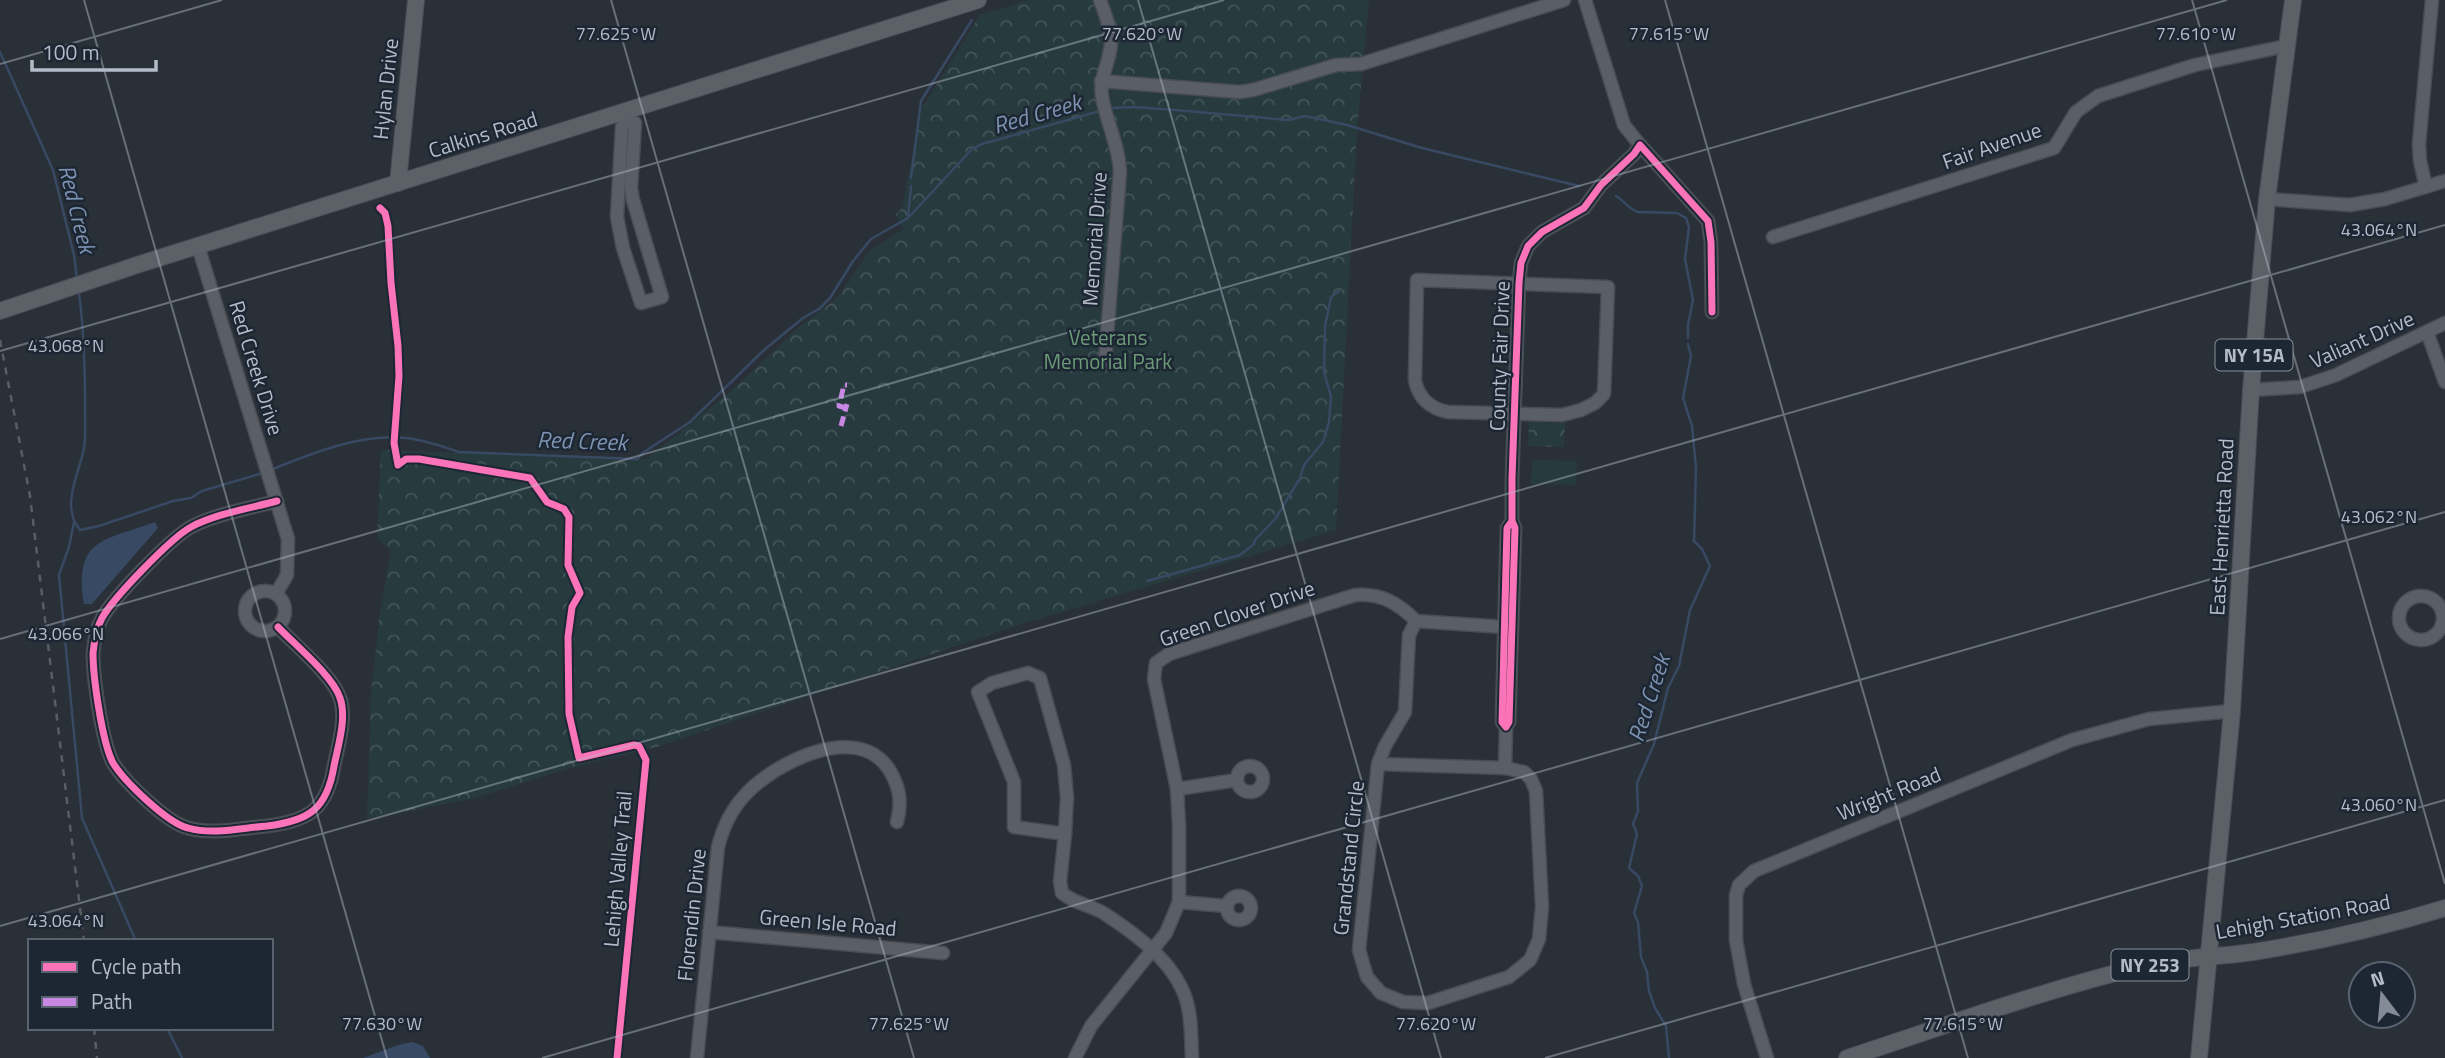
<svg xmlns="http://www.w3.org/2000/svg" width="2445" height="1058" font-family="'Titillium Web',sans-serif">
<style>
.grass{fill:#273a3e}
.park{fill:url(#park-crowns)}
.water{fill:#384963}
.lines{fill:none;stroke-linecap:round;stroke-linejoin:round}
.stream{stroke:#384963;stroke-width:2.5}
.minor-casing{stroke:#484c53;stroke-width:15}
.major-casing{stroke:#484c55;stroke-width:18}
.minor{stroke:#5a5e66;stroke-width:12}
.major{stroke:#5c6168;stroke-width:16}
.rail{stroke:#595d64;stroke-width:2.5;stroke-dasharray:7 7;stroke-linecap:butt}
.quiet{stroke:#c787e3;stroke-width:5;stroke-dasharray:10 5;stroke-linecap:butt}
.cycleway-casing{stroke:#1d2633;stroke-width:11}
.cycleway{stroke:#fb73b8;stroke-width:7}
.ticks{fill:none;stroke:#b4bcc9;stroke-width:2;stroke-opacity:0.45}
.labels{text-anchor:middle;stroke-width:5;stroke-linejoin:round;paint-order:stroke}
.shield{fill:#1d2633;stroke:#878f9c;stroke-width:2}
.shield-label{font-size:19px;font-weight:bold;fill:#b4bcc9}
.street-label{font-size:21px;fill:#b4bcc9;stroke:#1d2633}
.park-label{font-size:21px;fill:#6b9a76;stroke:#1d2633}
.water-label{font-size:23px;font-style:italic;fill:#7c92b1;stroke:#1d2633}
.ticks-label{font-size:18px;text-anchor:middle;fill:#b4bcc9;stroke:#1d2633;stroke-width:5;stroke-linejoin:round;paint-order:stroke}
</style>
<defs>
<pattern id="park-crowns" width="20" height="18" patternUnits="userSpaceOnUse" patternTransform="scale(1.75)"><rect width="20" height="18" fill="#273a3e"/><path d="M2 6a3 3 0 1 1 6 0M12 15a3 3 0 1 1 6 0" fill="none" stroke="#445559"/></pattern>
</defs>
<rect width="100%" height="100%" fill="#2a3038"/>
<polygon class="grass" points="1532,460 1577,461 1576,485 1531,484"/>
<g class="park">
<polygon points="1028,0 1369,0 1357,130 1336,530 1012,627 657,747 570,768 475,798 367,819 371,693 380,612 391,551 377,538 381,450 646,459 731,391 796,330 836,299 870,250 904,229 895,215 902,208 922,108 980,15"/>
<polygon points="1529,422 1565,423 1564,447 1528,446"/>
</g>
<g class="water">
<path d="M155,522L158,528L92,604H84C74,538 103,541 155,522Z"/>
<polygon points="412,1042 423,1046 430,1058 363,1058 398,1045"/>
</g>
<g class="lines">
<g class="stream">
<polyline points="0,52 53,170 74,255 77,279"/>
<polyline points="1110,108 1134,107 1175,110 1288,120 1305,116 1347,125 1422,148 1579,186"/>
<polyline points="911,178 921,101 972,20"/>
<path d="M1616,196C1624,201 1629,209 1638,212L1677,213L1686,218L1689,227L1685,259L1693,300L1688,325V338"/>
<polyline points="908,217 911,186"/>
<path d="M79,293C84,330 85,367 85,405C85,419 86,435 84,448C79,475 60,506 80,530L99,526L173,501L191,498L202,491L263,473"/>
<path d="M273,469C313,453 362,433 406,438C425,440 441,446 459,452L637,459L644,452L690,422L764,350L803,318L819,309L830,298L853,261L871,239L908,218L972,149L982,144L1100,111"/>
<polyline points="74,522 69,547 59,575 82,818 136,941"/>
<polyline points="1147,581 1240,555 1254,544 1255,540 1276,518 1300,478 1304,465 1323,442 1329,422 1331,397 1324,372 1325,326 1331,297 1339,291"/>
<polyline points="167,1028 182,1058"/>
<polyline points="1669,1058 1666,1026 1655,1008 1649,991 1647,972 1641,957 1638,922 1634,913 1642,886 1638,876 1629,868 1637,834 1633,824 1638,811 1637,783 1654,744 1668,688 1679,666 1690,610 1710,566 1702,549 1694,541 1696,468 1692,426 1683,398 1691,356 1688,344"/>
</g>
<defs>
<g id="minor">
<path d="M1100,0C1105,14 1111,28 1111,43C1110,62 1099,77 1102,96C1106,122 1119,145 1120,172L1105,361"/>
<polyline points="1585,0 1624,125 1640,145"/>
<polyline points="1101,81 1239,92 1253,90 1336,65 1361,64 1564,0"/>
<polyline points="627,112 628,119 635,123 631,188 633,200 662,297 641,303 623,248 617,217 622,127 628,119"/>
<polyline points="2426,187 2420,161 2419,144 2432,0"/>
<polyline points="2267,199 2350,205 2385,199 2445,181"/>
<polyline points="1773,237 2054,148 2076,112 2098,96 2195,65 2286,46"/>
<polyline points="198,246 288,539 287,575 276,594"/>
<path d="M1417,280L1608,287L1604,394L1595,403L1581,410L1562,415L1448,412C1431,409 1418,398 1415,380Z"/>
<polyline points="2427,332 2445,382"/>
<polyline points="2251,390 2300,387 2336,375 2445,323"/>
<path d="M277,501C251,508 215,514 191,527C171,538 114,597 102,618C97,627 94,643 93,653C93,677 102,742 113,763C124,781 167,823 188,828C213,835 241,828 267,826C309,821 327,809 334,766C338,746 347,718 340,698C333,676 294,644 278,627"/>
<polyline points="1512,521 1507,528 1502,722 1506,727 1509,722 1515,528 1512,521 1512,478 1519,283 1521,263 1528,246 1542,232 1584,208 1601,185 1634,154 1640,145 1708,221 1711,242 1712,312"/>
<circle cx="265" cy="611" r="20"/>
<circle cx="2421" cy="618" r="22"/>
<polyline points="1416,621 1504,627"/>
<polygon points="1028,673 1040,678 1064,765 1067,797 1065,834 1014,827 1014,782 978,692 992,683"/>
<polyline points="1378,764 1505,768 1524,772 1531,779 1536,791 1542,907 1539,939 1530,960 1509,977 1428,1003 1403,1002 1381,993 1367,977 1359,950 1378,764 1385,746 1405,712 1409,635 1416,621"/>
<circle cx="1250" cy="779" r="13"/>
<polyline points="1505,768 1506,727"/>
<polyline points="1177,789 1237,780"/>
<path d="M1065,834L1060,881L1062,893C1075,904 1091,905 1105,914C1137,935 1174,962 1186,999C1192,1018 1191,1039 1192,1058"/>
<circle cx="1239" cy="908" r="12"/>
<polyline points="1179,902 1226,906"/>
<polyline points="709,932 943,953"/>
<path d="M697,1058L718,847C723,827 731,810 745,795C775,762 859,720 890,771C900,788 902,803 897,822"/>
<path d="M1075,1058L1091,1026L1166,933L1179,902V825L1177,789L1154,679L1156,663L1169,654L1355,595C1381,593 1398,603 1416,621"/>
<polyline points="1767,1058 1744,984 1736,940 1736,895 1739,885 1754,871 2072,740 2149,719 2232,711"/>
</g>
<g id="major">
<polyline points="398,183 416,0"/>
<polyline points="0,311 140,264 978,0"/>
<path d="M1847,1058C1948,1025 2049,988 2152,964C2186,957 2219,957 2253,952C2317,942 2383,927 2445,908"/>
<polyline points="2199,1058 2232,711 2251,390 2267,199 2293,0"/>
</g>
</defs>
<use href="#minor" class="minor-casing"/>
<use href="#major" class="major-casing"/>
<use href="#minor" class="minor"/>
<use href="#major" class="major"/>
<g class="rail">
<polyline points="0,340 30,496 84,941"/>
<polyline points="94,1028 97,1058"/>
</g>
<g class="quiet">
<polyline points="846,408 839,406 844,385 847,385"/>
<polyline points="841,426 847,404"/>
</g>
<defs>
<g id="cycleway">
<polyline points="380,208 385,213 388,226 391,283 398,346 399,376 394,443 398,465 406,459 419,459 530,478 547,502 564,509 569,517 568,565 580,593 572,607 568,637 569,714 579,758 634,745 639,746 646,760 617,1058"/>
<path d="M277,501C251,508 215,514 191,527C171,538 114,597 102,618C97,627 94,643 93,653C93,677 102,742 113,763C124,781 167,823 188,828C213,835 241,828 267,826C309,821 327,809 334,766C338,746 347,718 340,698C333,676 294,644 278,627"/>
<polyline points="1512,521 1507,528 1502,722 1506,727 1509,722 1515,528 1512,521 1512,478 1519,283 1521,263 1528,246 1542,232 1584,208 1601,185 1634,154 1640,145 1708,221 1711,242 1712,312"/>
</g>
</defs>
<use href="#cycleway" class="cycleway-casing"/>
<use href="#cycleway" class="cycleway"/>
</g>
<path class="ticks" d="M84,0L387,1058M611,0L914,1058M1138,0L1441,1058M1665,0L1968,1058M2192,0L2445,884M0,64L222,0M0,351L1224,0M0,639L2227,0M0,926L2445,225M542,1058L2445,512M1545,1058L2445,800"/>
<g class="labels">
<g class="shield">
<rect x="2215.5" y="339.5" width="77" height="31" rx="5"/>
<rect x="2111.5" y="949.5" width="77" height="31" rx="5"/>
</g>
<g class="shield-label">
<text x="2254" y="362">NY 15A</text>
<text x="2150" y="972">NY 253</text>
</g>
<g class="street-label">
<text transform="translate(386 89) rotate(-84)" y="7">Hylan Drive</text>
<text transform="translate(483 135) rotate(-17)" y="7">Calkins Road</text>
<text transform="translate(1992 146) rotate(-19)" y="7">Fair Avenue</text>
<text transform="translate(1095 239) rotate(-86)" y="7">Memorial Drive</text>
<text transform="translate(2362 340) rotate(-24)" y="7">Valiant Drive</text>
<text transform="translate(1500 356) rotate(-88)" y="7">County Fair Drive</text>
<text transform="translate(256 368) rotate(73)" y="7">Red Creek Drive</text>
<text transform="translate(2222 527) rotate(-87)" y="7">East Henrietta Road</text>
<text transform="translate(1237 614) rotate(-19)" y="7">Green Clover Drive</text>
<text transform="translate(1889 794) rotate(-22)" y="7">Wright Road</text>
<text transform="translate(1349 858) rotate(-84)" y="7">Grandstand Circle</text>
<text transform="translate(618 869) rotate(-85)" y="7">Lehigh Valley Trail</text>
<text transform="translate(692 915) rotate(-84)" y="7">Florendin Drive</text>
<text transform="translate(2303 917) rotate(-10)" y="7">Lehigh Station Road</text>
<text transform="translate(828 923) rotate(5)" y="7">Green Isle Road</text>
</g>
<g class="park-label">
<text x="1108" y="345">Veterans<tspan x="1108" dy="24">Memorial Park</tspan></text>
</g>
<g class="water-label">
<text transform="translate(1037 114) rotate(-16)" y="8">Red Creek</text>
<text transform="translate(77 209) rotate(76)" y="8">Red Creek</text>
<text transform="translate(582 441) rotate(2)" y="8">Red Creek</text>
<text transform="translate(1649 698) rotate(-72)" y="8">Red Creek</text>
</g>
</g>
<g class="ticks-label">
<text x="616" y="40">77.625°W</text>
<text x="1142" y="40">77.620°W</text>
<text x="1669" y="40">77.615°W</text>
<text x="2196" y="40">77.610°W</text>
<text x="2379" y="236">43.064°N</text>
<text x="66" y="352">43.068°N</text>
<text x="2379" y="523">43.062°N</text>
<text x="66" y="640">43.066°N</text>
<text x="2379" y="811">43.060°N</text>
<text x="66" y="927">43.064°N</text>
<text x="382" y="1030">77.630°W</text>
<text x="909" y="1030">77.625°W</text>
<text x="1436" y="1030">77.620°W</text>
<text x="1963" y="1030">77.615°W</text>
</g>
<rect x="28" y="939" width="245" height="91" fill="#1d2633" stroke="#59626f" stroke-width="2"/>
<rect x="42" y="962" width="35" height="10" fill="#fb73b8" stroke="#59626f" stroke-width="2"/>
<text x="91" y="974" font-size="21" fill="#b4bcc9">Cycle path</text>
<rect x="42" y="997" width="35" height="10" fill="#c787e3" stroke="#59626f" stroke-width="2"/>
<text x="91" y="1009" font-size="21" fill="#b4bcc9">Path</text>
<g transform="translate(2382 995) rotate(344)"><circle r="33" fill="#1d2633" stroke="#59626f" stroke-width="2"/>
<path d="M0-5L12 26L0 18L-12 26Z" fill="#848b96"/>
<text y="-10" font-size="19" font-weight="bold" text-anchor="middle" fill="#b4bcc9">N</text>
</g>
<path d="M32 60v10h124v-10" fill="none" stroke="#b4bcc9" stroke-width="3.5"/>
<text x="42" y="60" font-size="21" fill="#b4bcc9" stroke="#1d2633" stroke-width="5" paint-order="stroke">100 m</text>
</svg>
